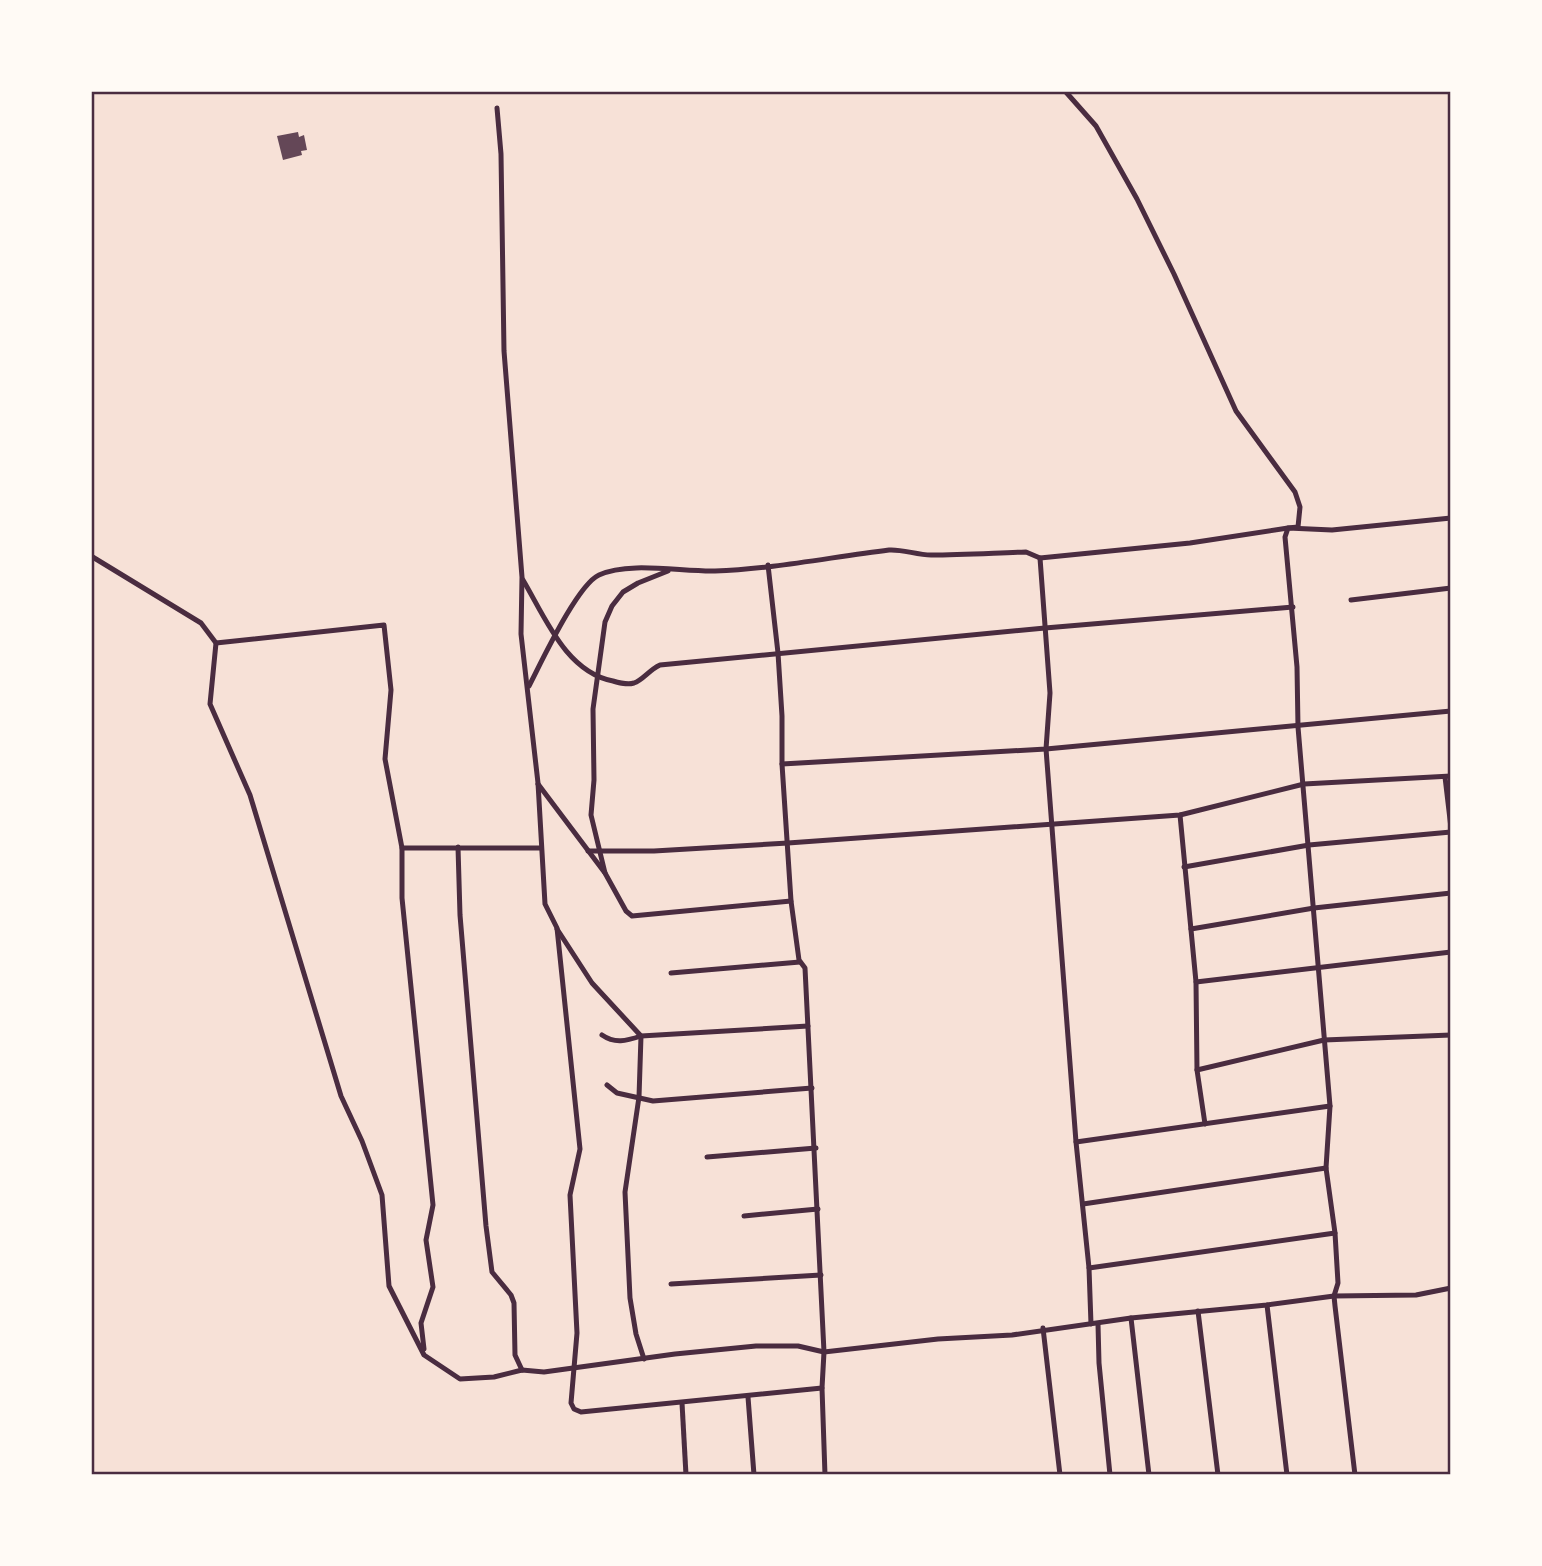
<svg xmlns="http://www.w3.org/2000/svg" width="1542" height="1566" font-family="Lato,sans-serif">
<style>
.building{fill:#644757}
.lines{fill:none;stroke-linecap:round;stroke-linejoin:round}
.minor{stroke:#4a2c40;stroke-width:5}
.neatline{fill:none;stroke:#4a2c40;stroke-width:2.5}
</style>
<rect width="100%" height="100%" fill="#f7e1d7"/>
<polygon class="building" points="298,132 299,137 304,135 307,150 301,151 302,155 283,160 277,136"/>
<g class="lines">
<g class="minor">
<polyline points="1065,91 1096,126 1137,199 1174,274 1236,411 1295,492 1300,507 1298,527 1288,528 1285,537 1297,667 1298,727 1330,1106 1326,1168 1335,1233 1338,1283 1334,1296 1335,1306 1355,1475"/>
<polyline points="497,108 501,154 504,351 522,577 521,634 538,783 545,904 557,928 580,1149 570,1195 577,1333 571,1403 574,1409 581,1412 822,1388"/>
<polyline points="91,556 201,623 216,643 210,704 250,795 341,1096 362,1141 382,1195 389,1286 424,1355 460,1379 494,1377 522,1370 544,1372 675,1354 756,1346 798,1346 824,1352 938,1339 1012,1335 1131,1318 1267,1305 1334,1296 1416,1295 1451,1288"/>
<polyline points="1040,558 1050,693 1046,749 1076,1142 1089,1268 1091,1324"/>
<polyline points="768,565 778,653 782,716 782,764 791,901 799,960 805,968 824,1352 822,1388 825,1475"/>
<path d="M523,580C545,617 566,672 613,681C620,683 627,685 634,683C643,680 649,670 660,665L1045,628L1293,607"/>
<polyline points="1351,600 1451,588"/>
<polyline points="216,643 384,625 391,690 385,759 402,848 402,898 433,1205 426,1240 433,1287 421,1323 424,1349"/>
<path d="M529,686C541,663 577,585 599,575C629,561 682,572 715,571C773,569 831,557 889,550C902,549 917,555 931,555C962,555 994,553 1026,552L1040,558L1190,543L1288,528L1332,530L1451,518"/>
<polyline points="782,764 1046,749 1451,711"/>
<polyline points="1445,777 1451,828"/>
<polyline points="538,784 605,873 626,911 632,916 791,901"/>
<polyline points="1180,815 1196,982 1197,1070 1205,1124"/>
<polyline points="458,847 460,915 486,1226 492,1272 511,1295 514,1303 515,1355 522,1370"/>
<polyline points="402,848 540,848"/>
<polyline points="588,851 654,851 788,843 1180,815 1304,784 1451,776"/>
<polyline points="1184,867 1309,845 1451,832"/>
<polyline points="605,873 591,815 594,780 593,709 605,622 612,606 623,592 638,583 668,571"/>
<polyline points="557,929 592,983 641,1036 639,1097 625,1192 630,1298 636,1334 644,1359"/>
<polyline points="1191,929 1314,908 1451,893"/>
<polyline points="671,973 800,962"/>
<polyline points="1196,982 1451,952"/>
<path d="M602,1035C615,1044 626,1041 641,1036L808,1026"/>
<polyline points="1197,1070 1324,1040 1451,1035"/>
<polyline points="607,1085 617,1093 653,1101 812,1088"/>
<polyline points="1076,1142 1330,1106"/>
<polyline points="707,1157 816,1148"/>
<polyline points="1083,1204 1326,1168"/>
<polyline points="744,1216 818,1209"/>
<polyline points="1089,1268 1335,1233"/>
<polyline points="671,1284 821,1275"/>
<polyline points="1267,1305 1287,1475"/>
<polyline points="1198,1311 1218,1475"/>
<polyline points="1131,1318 1149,1475"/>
<polyline points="1098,1324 1099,1363 1110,1475"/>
<polyline points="1043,1328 1060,1475"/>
<polyline points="748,1397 754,1475"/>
<polyline points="682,1403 686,1475"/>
</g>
</g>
<rect width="1542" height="1566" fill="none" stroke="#fffaf5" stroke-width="186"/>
<rect x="93" y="93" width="1356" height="1380" class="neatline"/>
</svg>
